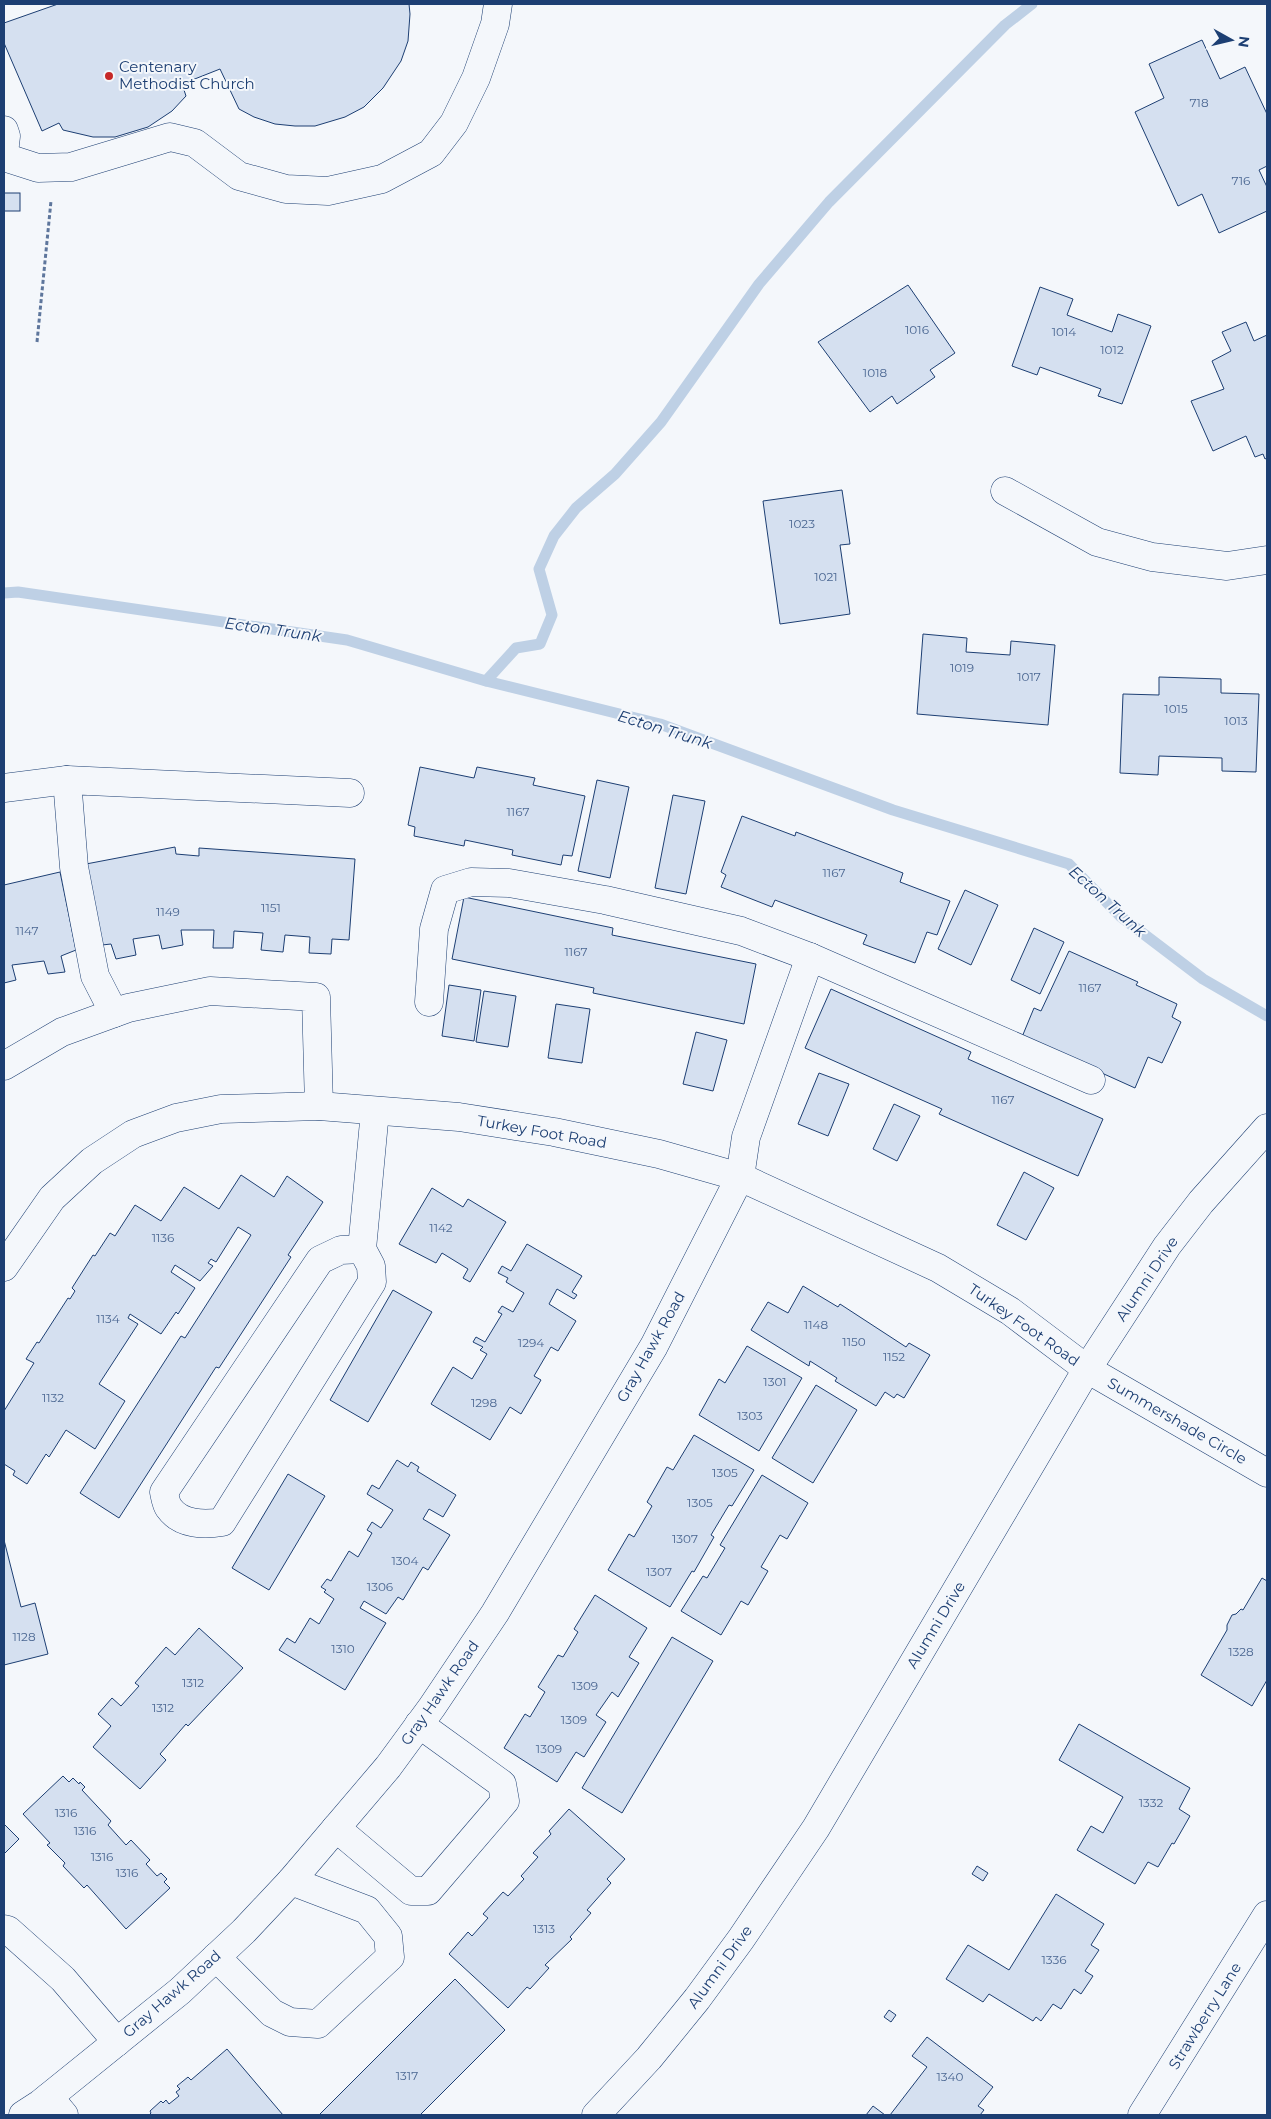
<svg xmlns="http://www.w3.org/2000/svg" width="1271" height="2119" font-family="Montserrat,sans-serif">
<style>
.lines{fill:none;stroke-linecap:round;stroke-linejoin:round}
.stream{stroke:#bed0e5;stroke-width:11}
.building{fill:#d5e0f0;stroke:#1d3f73}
.minor-casing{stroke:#1d3f73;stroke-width:29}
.major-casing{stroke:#1d3f73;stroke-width:29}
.path{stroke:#5e769c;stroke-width:3;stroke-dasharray:4 2.5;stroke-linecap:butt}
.minor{stroke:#f4f7fb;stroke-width:28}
.major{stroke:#f4f7fb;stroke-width:28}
.poi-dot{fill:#c62828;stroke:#f4f7fb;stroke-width:2}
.labels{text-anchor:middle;stroke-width:4;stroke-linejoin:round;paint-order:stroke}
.number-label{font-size:12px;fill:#4b6792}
.poi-label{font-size:15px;fill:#1d3f73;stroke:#f4f7fb;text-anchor:start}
.street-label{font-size:15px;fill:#1d3f73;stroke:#f4f7fb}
.water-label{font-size:16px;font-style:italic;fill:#1d3f73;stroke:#f4f7fb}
</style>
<rect width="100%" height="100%" fill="#f4f7fb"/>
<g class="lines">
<g class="stream">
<polyline points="4,593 18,592 347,640 486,681 660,724 893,810 1069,864 1120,916 1203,979 1267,1016"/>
<polyline points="486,681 516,648 540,644 552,615 539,569 554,536 576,508 615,474 661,422 759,284 829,202 1005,25 1032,4"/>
</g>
</g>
<g class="building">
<polygon points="58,4 409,4 410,14 408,41 401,61 383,88 364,107 345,117 315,126 295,126 275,124 254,117 239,109 220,69 182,84 186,96 172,111 148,127 115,137 93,137 63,130 59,123 42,131 4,43 4,23"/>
<polygon points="1202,40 1220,79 1245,67 1267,114 1267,166 1259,170 1267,187 1267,211 1219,233 1202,194 1178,206 1135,112 1164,98 1149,64"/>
<rect x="4" y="193" width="16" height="18"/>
<polygon points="908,285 955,353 930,370 935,377 897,404 892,396 870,412 818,342"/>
<polygon points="1040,287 1073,299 1067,315 1112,332 1118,314 1151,326 1122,404 1098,396 1101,389 1040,367 1037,375 1012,366"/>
<polygon points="1246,322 1254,341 1267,335 1267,458 1265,459 1263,454 1255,457 1246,436 1213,451 1191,401 1224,389 1212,361 1231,351 1222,332"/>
<polygon points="842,490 850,544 840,545 850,614 780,624 763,501"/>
<polygon points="923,634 967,638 966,652 1010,655 1011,641 1055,645 1048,725 917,714"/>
<polygon points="1159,677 1221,679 1221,693 1259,694 1256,772 1222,771 1222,758 1159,756 1158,775 1120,773 1123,694 1159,695"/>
<polygon points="420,767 474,778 477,767 535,778 533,785 585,796 572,856 563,855 561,865 512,855 513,850 465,840 464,846 414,836 415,827 408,825"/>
<polygon points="597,780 629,787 610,878 578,871"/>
<polygon points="673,795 705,801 686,894 655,888"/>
<polygon points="742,816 795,836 796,832 903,873 900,882 950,901 937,935 927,932 915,963 863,944 867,935 775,900 772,907 721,887 726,875 721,872"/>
<polygon points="175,847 176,854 199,856 199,848 355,859 349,940 332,939 331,954 309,953 310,937 285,935 283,952 261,950 263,933 234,931 233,948 213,948 214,930 181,930 183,945 162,949 159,935 133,939 136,955 116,959 111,944 102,945 86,864"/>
<polygon points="60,872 76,950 61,956 65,972 48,974 44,961 12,965 16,980 4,983 4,885"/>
<polygon points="965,890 998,905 971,965 938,949"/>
<polygon points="464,897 613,928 612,935 756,964 744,1024 593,993 594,988 452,959"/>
<polygon points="1034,928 1064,942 1040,994 1011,980"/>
<polygon points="1069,951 1138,982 1136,985 1177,1004 1172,1017 1181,1022 1162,1063 1148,1057 1135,1088 1022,1037 1034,1008 1041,1011"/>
<polygon points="449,985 481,990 474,1041 442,1036"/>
<polygon points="831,989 971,1052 968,1059 1103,1119 1078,1176 939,1114 942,1109 805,1048"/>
<polygon points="484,991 516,996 508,1047 476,1042"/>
<polygon points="556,1004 590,1009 582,1063 548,1058"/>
<polygon points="696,1032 727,1040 713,1091 683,1084"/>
<polygon points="819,1073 849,1084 828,1136 798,1124"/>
<polygon points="894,1104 920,1116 897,1161 873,1149"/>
<polygon points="1024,1172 1054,1188 1026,1240 997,1225"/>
<polygon points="241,1175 274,1197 287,1176 323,1202 288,1255 291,1257 219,1368 216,1367 119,1518 80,1493 181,1336 185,1338 251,1235 238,1227 216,1262 211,1259 208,1263 213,1266 200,1281 175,1265 171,1272 195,1288 178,1314 176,1312 161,1334 130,1314 128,1318 138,1324 99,1384 125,1401 95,1449 66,1430 49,1457 46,1454 27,1484 13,1475 15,1471 4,1464 4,1411 34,1363 26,1359 37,1342 39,1343 68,1298 70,1299 75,1291 72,1288 93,1255 95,1256 110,1233 115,1236 135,1205 161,1221 184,1187 219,1209"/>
<polygon points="432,1188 463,1207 468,1199 506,1222 470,1282 463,1278 468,1269 442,1253 436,1263 399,1244"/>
<polygon points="527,1244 582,1276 572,1292 577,1295 574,1299 557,1289 549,1304 576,1321 558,1351 551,1347 534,1376 541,1380 521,1414 510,1407 490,1440 431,1404 453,1367 472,1379 487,1354 480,1350 483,1347 473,1342 476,1337 485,1342 502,1314 498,1312 502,1306 513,1312 524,1293 506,1282 508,1278 498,1273 502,1266 511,1271"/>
<polygon points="803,1286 838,1307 840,1304 906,1347 909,1343 930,1355 904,1398 897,1394 894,1398 885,1392 876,1406 835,1381 837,1378 810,1361 809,1366 751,1330 768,1302 788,1313"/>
<polygon points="393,1290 432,1312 368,1422 330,1400"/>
<polygon points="747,1346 802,1378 759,1451 699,1415 719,1379 725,1383"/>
<polygon points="816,1385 857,1410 813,1483 772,1458"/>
<polygon points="694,1435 754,1470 732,1506 729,1505 711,1535 714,1537 694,1572 692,1571 670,1607 608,1570 629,1534 634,1537 652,1506 647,1502 667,1467 673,1470"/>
<polygon points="397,1460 408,1467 411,1462 419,1467 417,1471 456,1495 443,1517 429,1509 423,1519 450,1535 428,1570 423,1567 403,1600 398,1597 386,1614 364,1601 360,1608 386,1623 345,1690 279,1650 287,1638 295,1643 310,1618 319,1624 334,1599 324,1592 326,1590 321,1587 327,1579 331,1581 349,1551 358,1557 372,1533 367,1530 372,1522 381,1528 393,1510 367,1494 372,1485 379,1489"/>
<polygon points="288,1474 325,1496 269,1590 232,1568"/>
<polygon points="762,1475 808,1503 787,1539 780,1535 761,1567 768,1571 748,1605 741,1601 721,1635 681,1611 703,1576 707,1578 725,1548 720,1545"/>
<polygon points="4,1540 21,1607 35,1603 48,1654 4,1665"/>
<polygon points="1262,1578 1267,1581 1267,1680 1252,1706 1201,1675 1227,1630 1227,1625 1232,1615 1236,1614 1241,1609 1243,1610"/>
<polygon points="595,1595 647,1628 629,1657 639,1663 618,1697 612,1692 596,1715 606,1722 584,1757 576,1752 557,1782 504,1748 525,1714 530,1717 545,1692 538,1687 558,1655 563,1657 578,1632 574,1629"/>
<polygon points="199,1628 243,1668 188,1726 186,1724 160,1754 166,1760 140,1789 93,1747 111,1726 98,1714 112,1698 121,1706 139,1686 135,1683 166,1647 175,1655"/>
<polygon points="672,1637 713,1661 622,1813 582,1788"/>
<polygon points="1079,1724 1190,1788 1179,1809 1190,1816 1174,1844 1172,1843 1158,1867 1148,1862 1135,1884 1077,1850 1091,1826 1103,1833 1123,1797 1059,1760"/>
<polygon points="63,1776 69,1782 73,1778 79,1784 80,1782 85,1787 82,1790 111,1821 108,1825 126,1845 131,1840 150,1860 146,1864 157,1876 161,1873 167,1879 164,1882 170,1888 126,1929 87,1885 84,1888 63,1866 65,1863 47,1845 50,1843 23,1814"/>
<polygon points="569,1809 625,1859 607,1879 611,1883 587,1910 591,1913 570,1937 572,1939 545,1965 549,1968 530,1989 527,1987 508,2008 449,1954 468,1932 472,1936 488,1918 483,1914 503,1892 508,1896 524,1879 521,1876 538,1857 533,1853 551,1834 549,1831"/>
<polygon points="4,1824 19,1839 4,1854"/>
<polygon points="977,1866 988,1873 983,1881 972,1874"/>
<polygon points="1056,1894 1104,1924 1091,1945 1099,1950 1085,1971 1093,1976 1081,1994 1074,1989 1061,2009 1053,2004 1041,2021 1036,2017 1033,2021 989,1994 983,2002 946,1979 968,1945 1009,1970"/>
<polygon points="455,1979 505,2030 420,2115 322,2115 320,2114"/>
<polygon points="889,2010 896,2015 891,2022 884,2017"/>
<polygon points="927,2037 993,2087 978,2106 984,2110 980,2115 890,2115 927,2067 912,2056"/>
<polygon points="227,2049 283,2115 149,2115 151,2113 150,2111 161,2101 163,2103 166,2100 169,2104 179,2096 176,2092 180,2089 177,2086 188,2077 191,2080"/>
<polygon points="873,2106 885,2115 866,2115"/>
</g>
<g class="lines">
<defs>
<g id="minor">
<polyline points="4,130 6,136 4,153"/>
<polyline points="4,157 38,168 71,167 170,137 195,143 239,176 286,189 328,191 382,179 431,153 454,123 476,78 495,24 498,4"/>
<polyline points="1005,491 1097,542 1152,557 1227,566 1267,560"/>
<polyline points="4,788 67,780"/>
<polyline points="429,1002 434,929 445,890 471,882 509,883 605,900 741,931 810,957"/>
<polyline points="114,1013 95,976 74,867 67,780 350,793"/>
<polyline points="4,1066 62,1032 128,1008 210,991 316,997 319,1106"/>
<path d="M362,1249L341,1250L320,1260L164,1492C165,1497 166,1504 169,1508C181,1525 205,1525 222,1522L372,1282L371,1266L362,1249L375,1111"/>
<polyline points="4,1267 52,1198 92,1161 133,1134 176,1118 221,1109 319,1106 459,1117 554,1132 659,1154 740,1177 938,1268 1010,1311 1087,1369 1267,1473"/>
<polyline points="336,1828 411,1891 428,1891 505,1801 502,1784 419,1724"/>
<polyline points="4,1929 8,1930 63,1979 117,2042"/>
<polyline points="216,1957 272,2013 290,2022 318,2024 390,1957 388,1936 367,1910 291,1881"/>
<polyline points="49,2097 64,2115"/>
<polyline points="23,2115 40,2104 180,1991 244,1931 291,1881 388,1767 432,1707 495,1613 654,1346 740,1177 746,1137 810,957 1091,1080"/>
<polyline points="1142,2115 1267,1915"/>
</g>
<polyline id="major" points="596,2115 649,2058 697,1999 741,1939 816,1828 1087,1369 1167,1246 1201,1202 1267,1128"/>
</defs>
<use href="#minor" class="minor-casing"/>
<use href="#major" class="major-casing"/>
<polyline class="path" points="37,342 51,201"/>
<use href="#minor" class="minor"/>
<use href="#major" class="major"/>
</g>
<circle class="poi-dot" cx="109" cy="76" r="5"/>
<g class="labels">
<g class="number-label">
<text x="1199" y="107">718</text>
<text x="1241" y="185">716</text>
<text x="917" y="334">1016</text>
<text x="1064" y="336">1014</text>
<text x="1112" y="354">1012</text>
<text x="875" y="377">1018</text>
<text x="802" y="528">1023</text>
<text x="826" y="581">1021</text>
<text x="962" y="672">1019</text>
<text x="1029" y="681">1017</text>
<text x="1176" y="713">1015</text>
<text x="1236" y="725">1013</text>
<text x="518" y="816">1167</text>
<text x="834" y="877">1167</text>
<text x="271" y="912">1151</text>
<text x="168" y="916">1149</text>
<text x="27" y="935">1147</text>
<text x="576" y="956">1167</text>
<text x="1090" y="992">1167</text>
<text x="1003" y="1104">1167</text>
<text x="441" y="1232">1142</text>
<text x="163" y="1242">1136</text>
<text x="108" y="1323">1134</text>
<text x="816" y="1329">1148</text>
<text x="854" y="1346">1150</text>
<text x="531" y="1347">1294</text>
<text x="894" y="1361">1152</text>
<text x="775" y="1386">1301</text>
<text x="53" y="1402">1132</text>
<text x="484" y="1407">1298</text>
<text x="750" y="1420">1303</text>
<text x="725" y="1477">1305</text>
<text x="700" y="1507">1305</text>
<text x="685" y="1543">1307</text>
<text x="405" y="1565">1304</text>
<text x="659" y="1576">1307</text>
<text x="380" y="1591">1306</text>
<text x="24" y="1641">1128</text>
<text x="343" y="1653">1310</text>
<text x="1241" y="1656">1328</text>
<text x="193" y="1687">1312</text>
<text x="585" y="1690">1309</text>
<text x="163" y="1712">1312</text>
<text x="574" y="1724">1309</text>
<text x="549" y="1753">1309</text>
<text x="1151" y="1807">1332</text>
<text x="66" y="1817">1316</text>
<text x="85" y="1835">1316</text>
<text x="102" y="1861">1316</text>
<text x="127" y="1877">1316</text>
<text x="544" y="1933">1313</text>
<text x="1054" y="1964">1336</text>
<text x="407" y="2080">1317</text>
<text x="950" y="2081">1340</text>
</g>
<g class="poi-label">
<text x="119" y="72">Centenary<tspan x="119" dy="17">Methodist Church</tspan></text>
</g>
<g class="street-label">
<text transform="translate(542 1132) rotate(10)" y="5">Turkey Foot Road</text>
<text transform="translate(1147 1279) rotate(-56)" y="5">Alumni Drive</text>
<text transform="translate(1024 1325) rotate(35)" y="5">Turkey Foot Road</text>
<text transform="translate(651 1347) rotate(-61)" y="5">Gray Hawk Road</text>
<text transform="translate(1177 1421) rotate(30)" y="5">Summershade Circle</text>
<text transform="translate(936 1625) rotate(-59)" y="5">Alumni Drive</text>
<text transform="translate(440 1693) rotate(-55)" y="5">Gray Hawk Road</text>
<text transform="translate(720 1967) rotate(-54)" y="5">Alumni Drive</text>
<text transform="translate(172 1994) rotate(-41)" y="5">Gray Hawk Road</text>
<text transform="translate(1205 2016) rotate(-58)" y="5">Strawberry Lane</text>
</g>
<g class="water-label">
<text transform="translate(273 629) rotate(8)" y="6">Ecton Trunk</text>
<text transform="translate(665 729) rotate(17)" y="6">Ecton Trunk</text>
<text transform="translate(1108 901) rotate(42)" y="6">Ecton Trunk</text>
</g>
</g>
<rect width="1271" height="2119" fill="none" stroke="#1d3f73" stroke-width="10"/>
<g transform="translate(1231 40) rotate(98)" stroke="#f4f7fb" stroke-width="4" paint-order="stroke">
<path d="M0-4L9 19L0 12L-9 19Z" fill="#1d3f73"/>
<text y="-8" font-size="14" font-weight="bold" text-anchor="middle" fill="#1d3f73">N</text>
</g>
</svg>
